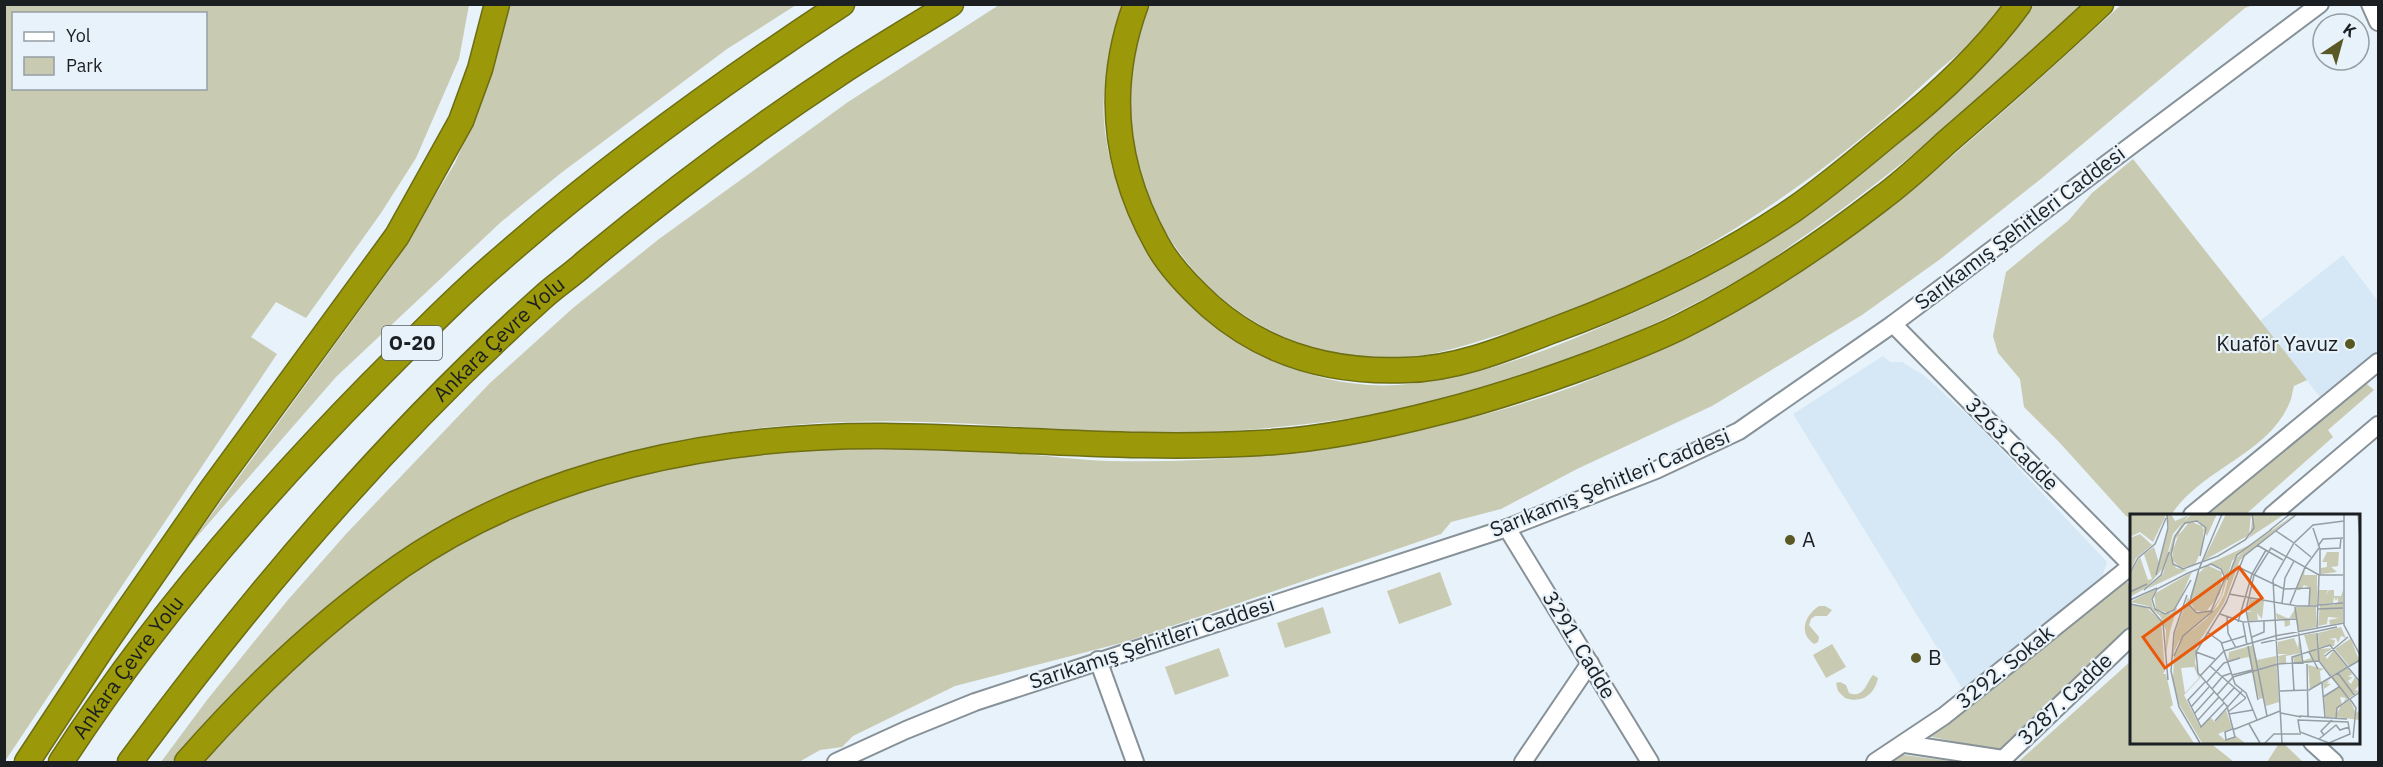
<svg xmlns="http://www.w3.org/2000/svg" width="2383" height="767" font-family="'IBM Plex Sans',sans-serif">
<style>
.built{fill:#d6e8f5}
.green{fill:#c9cab2;fill-rule:evenodd}
.lines{fill:none;stroke-linecap:round;stroke-linejoin:round}
.minor-casing{stroke:#879198;stroke-width:20}
.highway-casing{stroke:#6e6e12;stroke-width:27}
.minor{stroke:#fff;stroke-width:16}
.highway{stroke:#9b980a;stroke-width:24}
.poi-dot{fill:#5a5926;stroke:#e7f2fa;stroke-width:2}
.labels{text-anchor:middle;stroke-width:4.5;stroke-linejoin:round;paint-order:stroke}
.shield{fill:#e7f2fa;stroke:#585e63;stroke-width:1.5}
.shield-label{font-size:20px;font-weight:bold;fill:#1b1f22}
.street-label{font-size:21px;fill:#1b1f22;stroke:#e7f2fa}
.poi-label{font-size:21px;fill:#1b1f22;stroke:#e7f2fa;text-anchor:start}
.inset-road{fill:none;stroke:#959ea4;stroke-width:1.5}
.view{fill:#e8590c;fill-opacity:0.15;stroke:#e8590c;stroke-width:3}
.inset-edge{fill:none;stroke:#1b1f22;stroke-width:3}
</style>
<rect width="100%" height="100%" fill="#e7f2fa"/>
<g class="built">
<polygon points="2343,255 2378,301 2378,351 2320,397 2260,321"/>
<polygon points="1883,356 1890,362 1902,362 1925,376 1978,425 2107,562 2101,581 1965,693 1793,414"/>
</g>
<g class="green">
<path d="M5,4L469,5L459,59L416,158L381,213L306,318L276,302L251,337L277,354L5,761ZM14,14H206V88H14Z"/>
<polygon points="509,5 796,5 727,49 561,173 501,222 336,377 188,547 395,262 455,163 481,104 500,44"/>
<path d="M999,5H1124C1116,34 1106,64 1104,95C1099,156 1132,237 1171,283C1225,347 1312,390 1397,385C1473,380 1548,351 1617,320C1664,300 1709,278 1752,251C1802,219 1846,180 1892,142C1942,99 1997,60 2033,5H2082C2036,44 1992,87 1946,127C1902,164 1857,199 1810,232C1792,244 1775,258 1757,269C1671,320 1567,367 1471,393C1371,420 1265,432 1162,433C1083,433 1004,424 925,422C706,415 504,463 331,603C273,650 222,707 172,762H161L207,700L287,601L346,534L490,383L573,308L659,239L848,102Z"/>
<path d="M1147,5H2004C1995,15 1986,28 1976,38C1962,52 1945,64 1930,78C1822,179 1696,264 1558,317C1539,325 1518,329 1499,335C1466,345 1431,357 1396,358C1315,361 1236,325 1186,261C1123,182 1119,99 1147,5Z"/>
<path d="M2121,5H2253L2245,8L2042,178L1939,260L1862,315L1712,406L1577,469L1501,509L1451,522L1441,534L1125,642L955,686L853,736L842,747L820,750L799,762H198C264,697 331,629 408,577C553,479 730,444 903,449C942,450 982,452 1022,454C1050,456 1079,460 1108,461C1204,463 1304,456 1398,435C1458,422 1518,407 1575,386C1602,376 1628,362 1654,351C1707,327 1759,301 1806,269C1920,192 2020,96 2121,5Z"/>
<path d="M2133,159L2307,380L2294,386C2292,392 2292,399 2289,404C2268,454 2201,469 2171,515H2131V518L2126,516L2060,443L2024,407L2020,379L1998,353L1993,336L2006,272L2069,220L2092,193Z"/>
<polygon points="2362,380 2374,390 2328,430 2333,437 2245,515 2208,515"/>
<polygon points="1440,572 1452,605 1399,624 1387,591"/>
<polygon points="2125,579 2131,587 2131,627 1998,751 1928,736"/>
<path d="M1819,606H1825L1832,610L1827,616H1815L1811,619L1809,625L1819,637L1818,642L1814,644C1798,633 1805,615 1819,606Z"/>
<polygon points="1323,607 1331,633 1285,648 1277,623"/>
<polygon points="1832,644 1846,667 1826,678 1813,655"/>
<polygon points="1219,648 1229,676 1175,695 1165,667"/>
<polygon points="2131,661 2131,742 2209,742 2234,762 2018,762"/>
<path d="M1873,675L1878,678C1875,694 1862,704 1845,698L1838,691L1836,683L1840,682L1846,685L1849,693C1864,699 1866,683 1873,675Z"/>
<polygon points="2280,742 2282,742 2303,762 2267,762"/>
<polygon points="1904,755 1958,762 1882,762 1891,756"/>
</g>
<g class="lines">
<defs>
<g id="minor">
<polyline points="2370,4 2378,22"/>
<polyline points="1893,324 2131,565"/>
<polyline points="2192,515 2378,362"/>
<polyline points="2272,515 2378,425"/>
<polyline points="1507,528 1650,762"/>
<polyline points="1098,660 1135,762"/>
<polyline points="2312,742 2334,762"/>
<polyline points="1905,744 2003,759"/>
<polyline points="836,762 906,730 975,702 1507,528 1656,470 1739,431 1893,324 2320,4"/>
<polyline points="1523,762 1590,663"/>
<polyline points="1875,762 1944,716 2131,566"/>
<polyline points="2000,762 2131,637"/>
</g>
<g id="highway">
<path d="M1136,4C1105,88 1114,167 1157,244C1170,268 1191,289 1211,307C1266,355 1333,373 1406,370C1457,369 1507,348 1554,330C1638,299 1718,261 1793,210C1826,187 1857,161 1888,135C1936,97 1983,54 2019,4"/>
<polyline points="27,762 104,645 212,489 397,236 461,121 480,69 497,4"/>
<path id="s1" d="M61,762C149,626 257,500 371,384C414,341 456,297 502,258C608,165 723,82 842,4"/>
<path id="s2" d="M130,762C253,595 387,437 542,298C556,285 572,275 586,262C667,195 752,131 840,73C876,49 914,27 951,4"/>
<path d="M187,762C251,689 321,622 401,566C540,470 716,435 883,436C1009,437 1134,451 1260,443C1320,440 1382,427 1440,412C1493,399 1543,382 1594,363C1624,351 1655,340 1684,325C1754,290 1821,245 1883,197C1906,180 1927,160 1948,141C2000,96 2051,51 2101,4"/>
</g>
</defs>
<use href="#minor" class="minor-casing"/>
<use href="#highway" class="highway-casing"/>
<use href="#minor" class="minor"/>
<use href="#highway" class="highway"/>
</g>
<g class="poi-dot">
<circle cx="2350" cy="344" r="6"/>
<circle cx="1790" cy="540" r="6"/>
<circle cx="1916" cy="658" r="6"/>
</g>
<g class="labels">
<rect class="shield" x="382" y="326" width="60" height="34" rx="4.5"/>
<g class="shield-label">
<text x="412" y="350">O-20</text>
</g>
<g class="street-label">
<text transform="translate(2020 228) rotate(-37)" y="7">Sarıkamış Şehitleri Caddesi</text>
<text dy="7" stroke="none"><textPath href="#s2" startOffset="562">Ankara Çevre Yolu</textPath></text>
<text transform="translate(2012 444) rotate(45)" y="7">3263. Cadde</text>
<text transform="translate(1610 483) rotate(-22)" y="7">Sarıkamış Şehitleri Caddesi</text>
<text transform="translate(1152 643) rotate(-18)" y="7">Sarıkamış Şehitleri Caddesi</text>
<text transform="translate(1579 645) rotate(59)" y="7">3291. Cadde</text>
<text transform="translate(2005 667) rotate(-39)" y="7">3292. Sokak</text>
<text dy="7" stroke="none"><textPath href="#s1" startOffset="116">Ankara Çevre Yolu</textPath></text>
<text transform="translate(2065 699) rotate(-44)" y="7">3287. Cadde</text>
</g>
<g class="poi-label">
<text x="2338" y="351" text-anchor="end">Kuaför Yavuz</text>
<text x="1802" y="547">A</text>
<text x="1928" y="665">B</text>
</g>
</g>
<g transform="translate(2130 514)">
<rect width="230" height="230" fill="#e7f2fa"/>
<path d="M0,0H41L45,7L59,1L43,20L34,53L16,74L0,83V60L7,48L10,43L18,66L22,65L14,40L24,33L29,49L39,13L36,1L23,28L10,18L0,23ZM62,0H87L77,22L69,7L53,10L40,43L46,54L57,56L17,75L33,60L43,24L53,8ZM96,0H121L119,21L73,47ZM123,0H155L108,31L120,22ZM165,0L110,46L94,89L67,131L65,149L70,164L54,181L70,213L80,203L85,208L96,196L102,214L88,220L95,226L106,222L115,229H72L49,190L43,166L44,141L52,124L76,105L88,92L94,81L103,48L118,32L102,47L92,82L84,96L49,127L44,138L42,151L45,119L58,83L66,99L82,96L91,82L95,62L91,54L78,50L122,30ZM64,153L69,164L55,179L51,154ZM60,7L74,13L72,34L65,51L51,54L42,46L44,27ZM10,20L22,31L6,44L1,56L0,24ZM197,38H209L208,52L201,53L207,58L191,60V54L197,53V48H192ZM77,51L92,58L90,80L75,99L62,95L60,82L68,60ZM175,54L174,61H187V91H180V74L174,71L170,76H165ZM62,58L46,94H47L40,117L36,140V116L30,102L18,92L0,88L26,75L21,85L23,94L30,99H41L46,95L37,99L26,95L24,80ZM189,76H198L195,82L199,76H204V82H211L213,76V108L200,111L199,106L209,104L198,103L197,110L188,112L190,91H204L208,88V83L206,87L204,83L203,89L189,90ZM120,85L134,87L132,105L127,99L128,106L119,107L117,98H123L117,97ZM0,91L16,93L31,107L35,157L33,160H36L43,191L40,193L64,229H0ZM186,92V113L169,117L166,104H160V111L155,113L154,105H147L146,99L159,105L166,93ZM211,113L216,124L211,122L208,129L206,124L199,125L205,126L204,132L189,133L188,119ZM186,119L189,135L203,134L194,140L197,145L204,136L217,153L201,162L190,147L164,150L163,143L171,140L172,147L181,144L174,121ZM219,120L229,146L219,152L205,135L220,125ZM169,123L171,139L156,142V149H149L148,142L158,140H148V128L164,124L168,134ZM123,131L127,146L146,142L149,188L136,192L134,184L129,185L119,143L98,147L99,138ZM178,151L194,155L190,157L191,169L180,175ZM218,154L222,160L218,163H223L218,167L221,170L225,163L230,170L225,176L229,177L225,180L222,177L224,181L219,184L210,174L218,185L213,189L216,184L210,183L212,190L205,203H196L194,183L210,173L201,164L197,168L200,169L194,170H201L194,175L193,169L208,160L212,165L209,159ZM220,186L226,199L229,197V206L207,203V195Z" fill="#c9cab2" fill-rule="evenodd"/>
<path class="inset-road" d="M131,0H150M214,0V111L230,141M228,0L230,26M183,14L190,35V61M140,16L160,0M146,17L164,29M165,30L181,43M127,31L153,46M188,32L193,25L213,24M190,35L210,34L211,24M70,42L76,14L67,7L55,9L45,22L41,41L43,50L53,55L88,42L115,26L124,14L122,0M108,53L154,75L180,74L179,92M69,55L92,0M0,59L8,44L25,30L36,4M26,61L38,14L37,0M61,66L44,96L35,100L25,95L22,85L27,75L58,59L81,50L91,55L95,64L81,97L67,99L59,91L69,55M97,66L107,41L142,15M14,76L31,61L39,38M0,78L17,70M99,80L167,92H188M57,81L44,119L41,157L49,193L70,229M0,86L27,74M152,89L155,64L164,47M0,90L20,94L33,109L38,166M160,90L175,53L189,34M188,91L213,89M165,93L173,150M188,95L213,94M90,100L113,108L167,105M97,103L98,119L106,134M108,108L122,60L136,36M113,109L117,131M187,114L189,61M77,118L91,128L105,170L116,179L127,206M187,119L189,147M122,123L134,118V106M92,129L115,122M131,129L207,113M118,132L128,186M66,138L85,145M179,138L188,155M44,142L53,122L83,97M195,142L218,123M189,147L201,163M177,150L178,202M80,152L116,184M208,159L225,182M102,161L122,156M70,162L94,137L145,122L214,109M202,163L219,185M75,168L58,186L71,213L94,189M76,169L94,149L110,144M192,169L195,203M82,175L93,162L102,159M150,177L179,176L230,146M164,177L162,143L200,131L230,168M87,181L103,163L148,150L189,147M193,183L209,173M220,185L226,194L223,224M92,187L105,173M61,193L79,173M150,197L105,215H102L95,218L96,226L105,223L103,215L97,192L68,159L66,138L96,89L114,42L167,0M98,198L116,184M151,199L171,203M64,200L84,178M99,200L123,196M137,202L116,96L124,61L141,34L189,61H213M169,202L217,205M206,204L207,194L230,178M68,206L89,183M168,206L218,208L220,220L199,229L170,218ZM85,207L112,177M119,210L130,229M194,221L191,217L202,206M189,225L206,211L210,216L219,213M135,229L144,220H171M152,229L143,66L164,29L183,11L214,7"/>
<path class="view" d="M109,53L132,84L35,154L13,123Z"/>
<rect width="230" height="230" class="inset-edge"/>
</g>
<rect width="2383" height="767" fill="none" stroke="#1b1f22" stroke-width="12"/>
<rect x="12" y="12" width="195" height="78" fill="#e7f2fa" stroke="#959ea4" stroke-width="1.5"/>
<rect x="24" y="32" width="30" height="9" fill="#ffffff" stroke="#959ea4" stroke-width="1.5"/>
<text x="66" y="42" font-size="18" fill="#1b1f22">Yol</text>
<rect x="24" y="57" width="30" height="18" fill="#c9cab2" stroke="#959ea4" stroke-width="1.5"/>
<text x="66" y="72" font-size="18" fill="#1b1f22">Park</text>
<g transform="translate(2341 42) rotate(36)"><circle r="28" fill="#e7f2fa" stroke="#959ea4" stroke-width="1.5"/>
<path d="M0-4.5L10 22L0 15L-10 22Z" fill="#5a5926"/>
<text y="-9" font-size="16" font-weight="bold" text-anchor="middle" fill="#1b1f22">K</text>
</g>
</svg>
